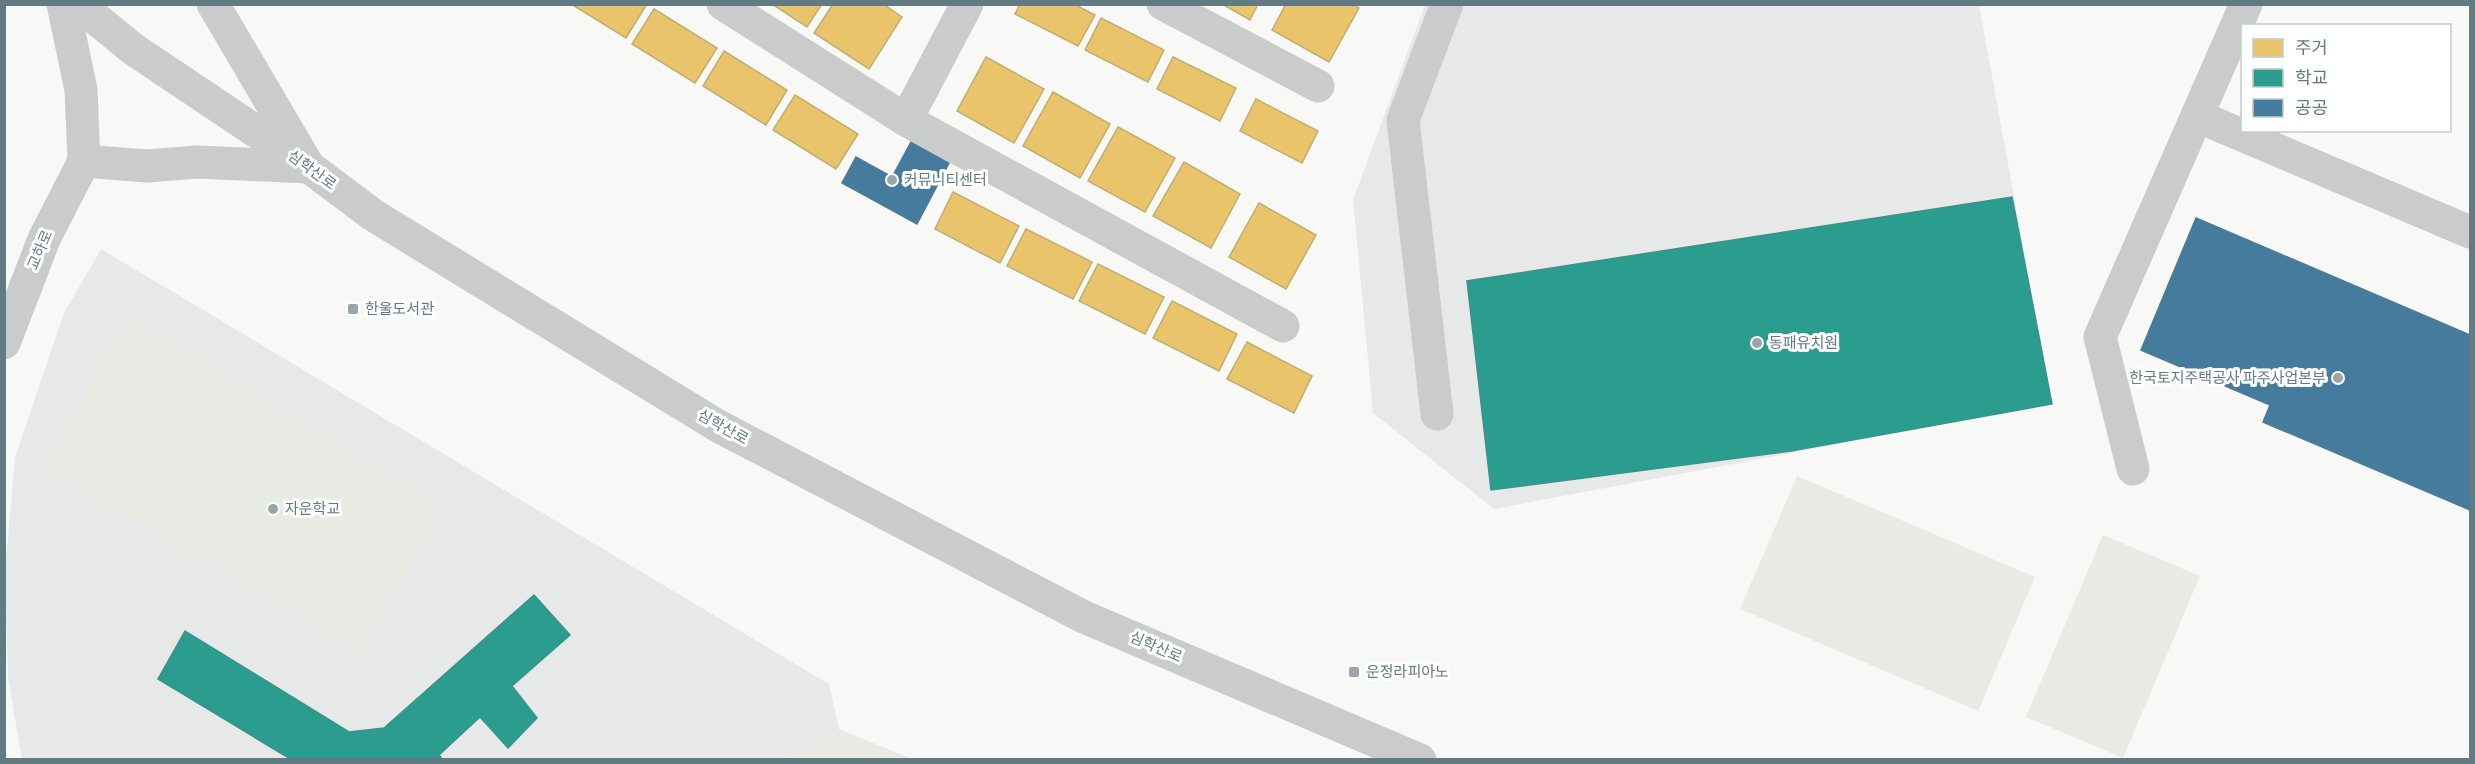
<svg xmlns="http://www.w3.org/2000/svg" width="2475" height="764" font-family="'Roboto Condensed','Noto Sans KR',sans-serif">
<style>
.built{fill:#e7e9e8}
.green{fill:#e8eae4}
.homes{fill:#e9c46a;stroke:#c0ae71;stroke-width:1.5}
.schools{fill:#2a9d8f;stroke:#3b928b;stroke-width:1.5}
.public{fill:#457b9d;stroke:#4e7b95;stroke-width:1.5}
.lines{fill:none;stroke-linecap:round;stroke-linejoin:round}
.minor{stroke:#cacccc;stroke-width:33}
.poi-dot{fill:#96a6ab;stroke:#fff;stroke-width:2}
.labels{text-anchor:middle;stroke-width:6;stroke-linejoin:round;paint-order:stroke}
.street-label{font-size:15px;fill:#627a82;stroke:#fff}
.poi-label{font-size:15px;fill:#627a82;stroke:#fff;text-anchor:start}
</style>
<rect width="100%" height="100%" fill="#f8f8f7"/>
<g class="built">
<polygon points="1425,5 1979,5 2052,404 1494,509 1373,413 1353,200"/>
<polygon points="101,249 829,684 839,729 780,760 22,759 8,678 5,571 15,457 64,313"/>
</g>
<g class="green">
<polygon points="130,320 444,506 357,652 44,466"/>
<polygon points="1797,476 2035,577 1978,711 1740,609"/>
<polygon points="2103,535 2200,576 2123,758 2026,717"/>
<polygon points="839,729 912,759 780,759"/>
</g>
<g class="homes">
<polygon points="571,4 647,4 626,38"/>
<polygon points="772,4 822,4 807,27"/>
<polygon points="833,4 883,4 902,17 869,69 814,33"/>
<polygon points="1020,4 1074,4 1095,15 1078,46 1015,14"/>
<polygon points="1222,4 1258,4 1250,20"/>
<polygon points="1286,4 1353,4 1359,8 1329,62 1272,30"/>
<polygon points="654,9 717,48 695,83 632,44"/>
<polygon points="1101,18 1164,50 1148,82 1085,50"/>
<polygon points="724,51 787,90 766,125 703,86"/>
<polygon points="986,57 1044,89 1014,143 957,111"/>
<polygon points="1173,57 1236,88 1220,121 1157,89"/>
<polygon points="1053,92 1110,124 1080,178 1023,146"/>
<polygon points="795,95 858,134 836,169 773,130"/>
<polygon points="1256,99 1318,131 1302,163 1240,131"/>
<polygon points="1118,127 1175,158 1145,212 1088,181"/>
<polygon points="1184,162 1240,194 1211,248 1153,216"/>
<polygon points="953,192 1019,226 1000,263 935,229"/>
<polygon points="1259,203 1316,235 1286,289 1229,257"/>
<polygon points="1026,229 1092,262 1073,299 1007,266"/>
<polygon points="1098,264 1164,297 1145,334 1079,301"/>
<polygon points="1172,301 1237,334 1219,371 1153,338"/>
<polygon points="1247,342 1312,376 1294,413 1227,379"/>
</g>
<g class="schools">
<polygon points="2012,197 2052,404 1791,451 1491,490 1467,281"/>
<polygon points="534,595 570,635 512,686 537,718 508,748 480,717 439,755 443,760 292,760 158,679 185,631 349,732 384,728"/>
</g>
<g class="public">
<polygon points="911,142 949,163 917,224 842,183 856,157 892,177"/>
<polygon points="2196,218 2470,335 2470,510 2263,422 2270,405 2141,350"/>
</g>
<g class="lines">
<g class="minor">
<polyline points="63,4 81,90 84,161 147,166 197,162 309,167 213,4"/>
<polyline points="78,4 133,49 309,167 373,215 718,426 1084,617 1420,760"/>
<polyline points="723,4 906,120 1283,326"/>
<polyline points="1163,4 1318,86"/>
<polyline points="2197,116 2470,232"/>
<polyline points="906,120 967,4"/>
<polyline points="4,343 44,239 84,161"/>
<polyline points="1437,414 1403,120 1447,4"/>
<polyline points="2133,469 2100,337 2246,4"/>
</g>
</g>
<g class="poi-dot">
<circle cx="892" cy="180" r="6"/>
<rect x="347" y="303" width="12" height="12" rx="3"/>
<circle cx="1757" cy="343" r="6"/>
<circle cx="2338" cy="378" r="6"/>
<circle cx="273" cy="509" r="6"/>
<rect x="1348" y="666" width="12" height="12" rx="3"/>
</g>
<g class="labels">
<g class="street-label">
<text transform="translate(312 170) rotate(36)" y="5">심학산로</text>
<text transform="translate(40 250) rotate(-67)" y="5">교하로</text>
<text transform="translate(723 427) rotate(29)" y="5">심학산로</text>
<text transform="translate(1156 647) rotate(23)" y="5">심학산로</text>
</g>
<g class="poi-label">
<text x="904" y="185">커뮤니티센터</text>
<text x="365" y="314">한울도서관</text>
<text x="1769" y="348">동패유치원</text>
<text x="2326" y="383" text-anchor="end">한국토지주택공사 파주사업본부</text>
<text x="285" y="514">자운학교</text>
<text x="1366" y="677">운정라피아노</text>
</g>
</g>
<rect width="2475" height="764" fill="none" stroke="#627a82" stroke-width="12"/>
<rect x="2241" y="24" width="210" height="108" fill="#ffffff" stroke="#c0cacd" stroke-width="1.5"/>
<rect x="2253" y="39" width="30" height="18" fill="#e9c46a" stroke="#c0cacd" stroke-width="1.5"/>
<text x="2295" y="54" font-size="18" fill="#627a82">주거</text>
<rect x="2253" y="69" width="30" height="18" fill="#2a9d8f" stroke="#c0cacd" stroke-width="1.5"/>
<text x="2295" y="84" font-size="18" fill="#627a82">학교</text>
<rect x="2253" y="99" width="30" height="18" fill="#457b9d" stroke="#c0cacd" stroke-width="1.5"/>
<text x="2295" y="114" font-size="18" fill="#627a82">공공</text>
</svg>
